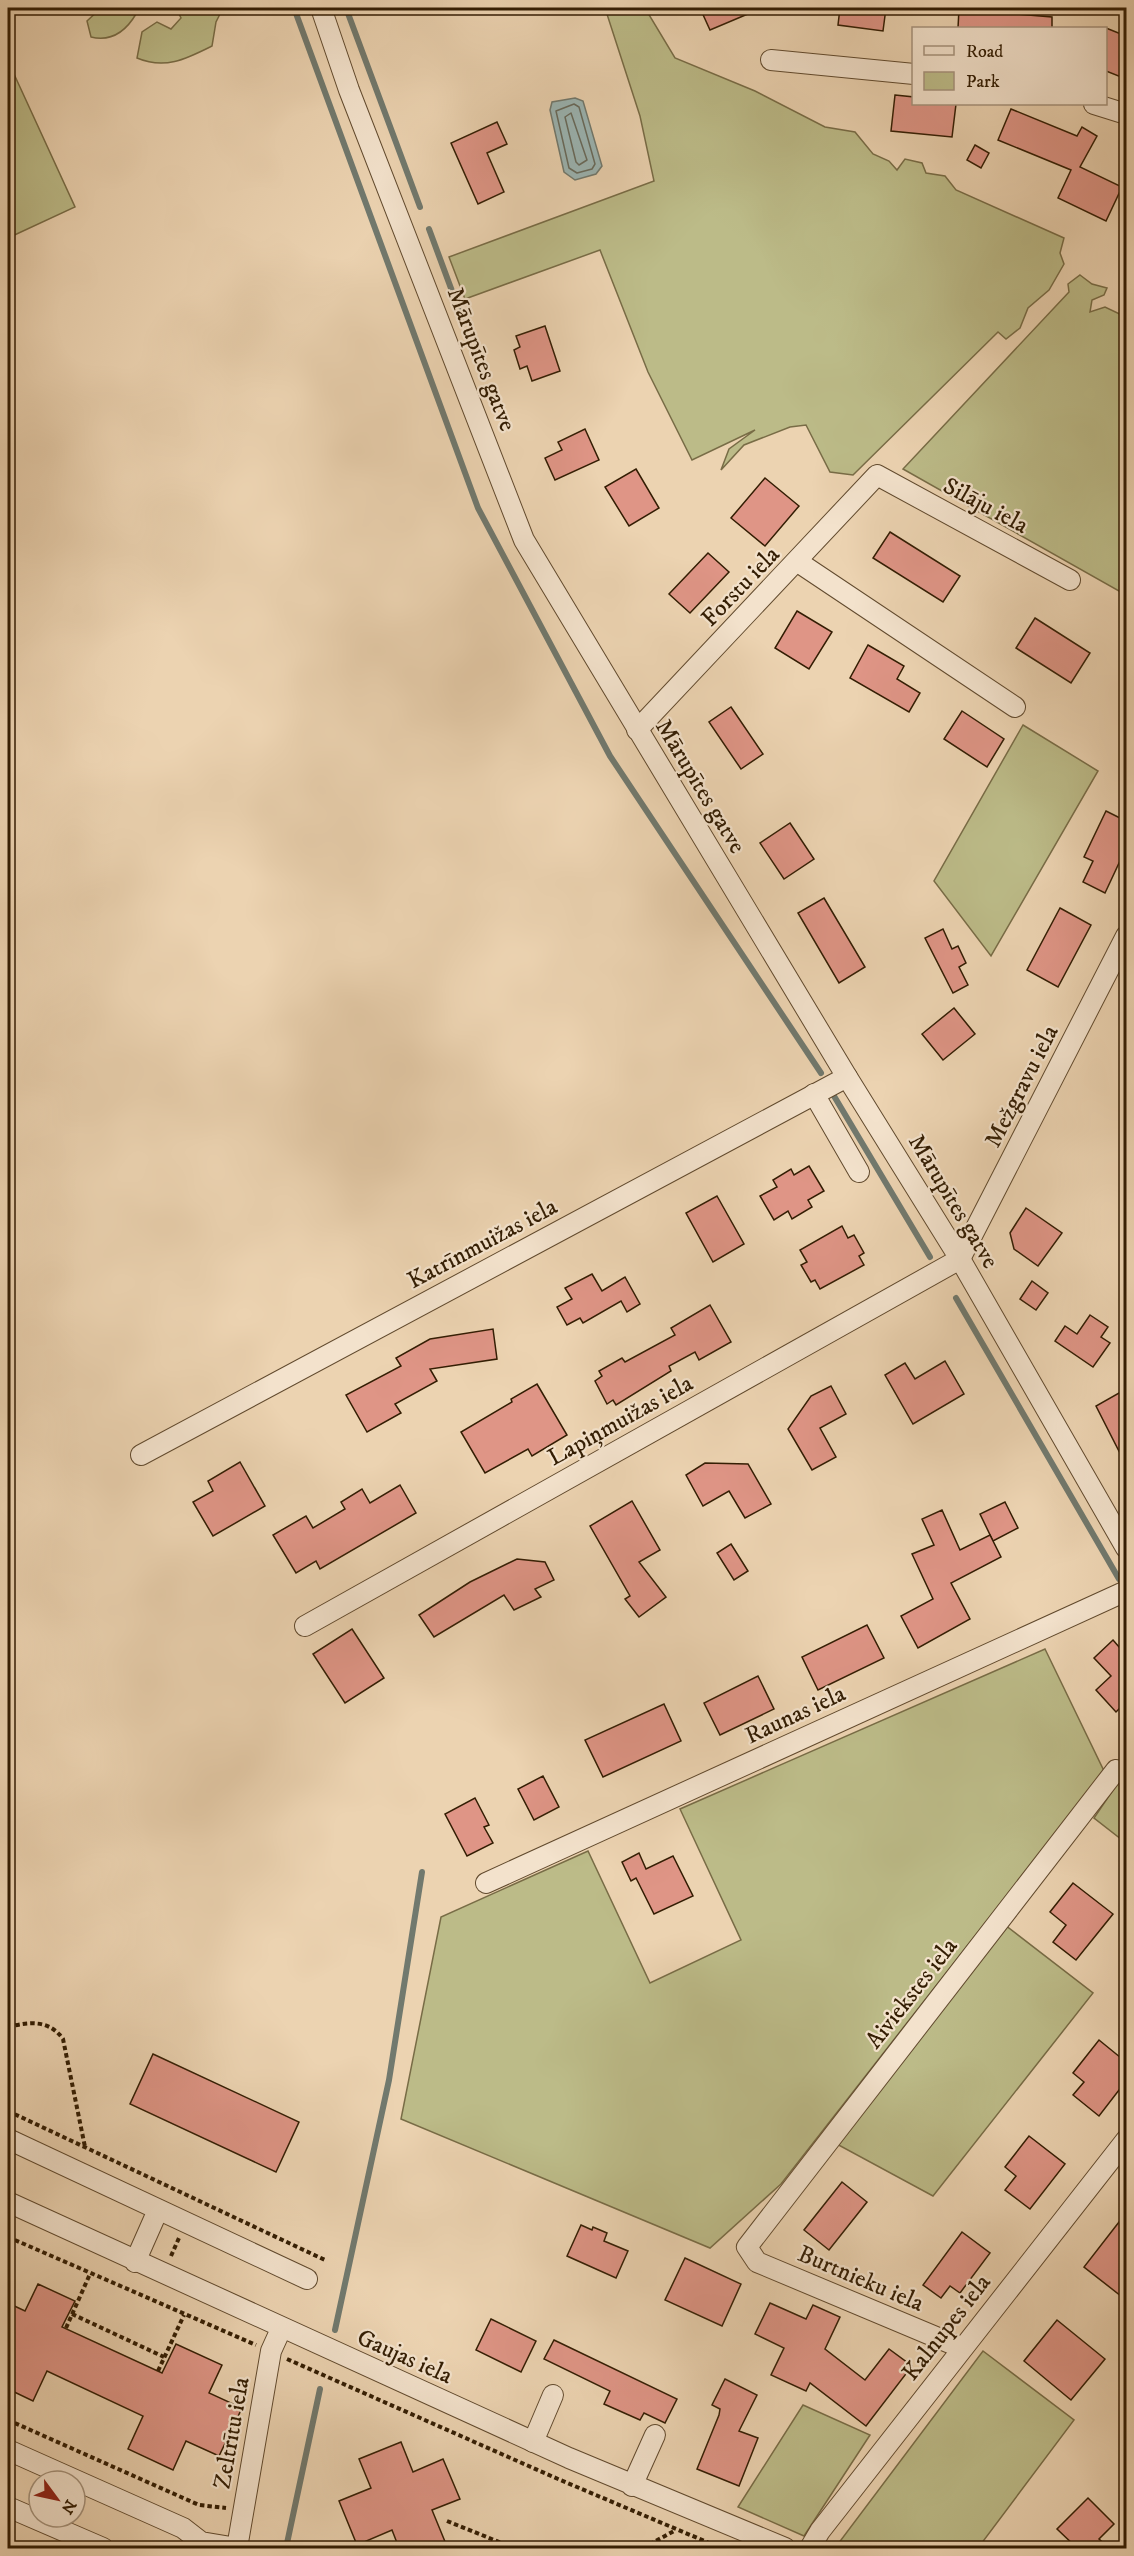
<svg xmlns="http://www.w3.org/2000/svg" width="1134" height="2556" font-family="'IM FELL DW Pica',serif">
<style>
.green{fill:#bcbb88;stroke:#786c46;stroke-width:1.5}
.water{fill:#9bb6b5;stroke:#71796e;stroke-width:1.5}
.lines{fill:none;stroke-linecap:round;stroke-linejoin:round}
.shore{stroke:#676a5c;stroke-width:1.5}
.stream{stroke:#71796e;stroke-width:6}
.building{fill:#df9586;stroke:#331d03;stroke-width:1.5}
.minor-casing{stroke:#614a2e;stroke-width:22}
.path{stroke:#331d03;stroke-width:4;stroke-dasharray:4.5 3;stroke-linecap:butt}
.minor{stroke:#f3e2cc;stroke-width:20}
.labels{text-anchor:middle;stroke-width:4.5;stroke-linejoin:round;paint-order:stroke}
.street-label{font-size:24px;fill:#331d03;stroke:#f3e2cc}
</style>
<rect width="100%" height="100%" fill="#ecd3b1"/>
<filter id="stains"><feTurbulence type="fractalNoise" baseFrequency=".00333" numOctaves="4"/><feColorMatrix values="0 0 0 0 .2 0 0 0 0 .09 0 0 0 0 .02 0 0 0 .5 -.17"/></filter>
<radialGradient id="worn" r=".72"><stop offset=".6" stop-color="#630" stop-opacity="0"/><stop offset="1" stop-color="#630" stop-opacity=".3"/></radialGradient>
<g class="green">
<path d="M101,8H132L136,14C126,31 112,42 91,37L87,21Z"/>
<path d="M176,8H223L216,22L212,46C186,59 165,70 137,58L142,32L157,22L171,29L181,18Z"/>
<polygon points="605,8 645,8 675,58 755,91 825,127 855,132 873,154 889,161 897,170 905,159 922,163 926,173 945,176 956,190 1064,238 1060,253 1064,264 1049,290 1028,308 1020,328 1006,339 998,332 853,475 830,472 806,425 790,427 744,445 721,470 729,449 755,430 692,460 648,372 600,250 465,299 449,257 654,181 640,116"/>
<polygon points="8,61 75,207 8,238"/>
<polygon points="1080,275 1092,284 1107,288 1104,295 1092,300 1090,312 1105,307 1126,317 1126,595 903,469 1069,292 1068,284"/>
<polygon points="1023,725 1098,771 991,956 934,881"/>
<polygon points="1045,1649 1104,1771 781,2184 710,2248 401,2119 441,1917 588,1851 650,1983 741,1940 680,1809"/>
<polygon points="1126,1771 1126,1843 1094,1818"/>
<polygon points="1005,1925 1093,1993 933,2196 833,2142"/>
<polygon points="983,2351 1074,2420 978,2548 835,2548"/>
<polygon points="803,2405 870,2435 804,2536 738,2507"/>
</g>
<polygon class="water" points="575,98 583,101 602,166 596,174 575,180 564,172 550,110 552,102"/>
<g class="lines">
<g class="shore">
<polygon points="574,104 579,107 595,164 592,169 577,173 569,168 556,111"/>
<polygon points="571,113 587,160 579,165 576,162 565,117"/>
</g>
<g class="stream">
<polyline points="294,8 478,508 610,756 821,1073"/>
<polyline points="346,8 420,207"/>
<polyline points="429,229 462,318"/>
<polyline points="834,1096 930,1257"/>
<polyline points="956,1298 1119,1579"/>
<polyline points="335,2330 389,2080 422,1872"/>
<polyline points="286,2548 320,2389"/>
</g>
</g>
<g class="building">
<polygon points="700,8 762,8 710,30"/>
<polygon points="840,8 886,8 883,31 838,25"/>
<polygon points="959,9 1052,17 1052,28 958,28"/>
<polygon points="1106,28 1126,36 1126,79 1106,71"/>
<polygon points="895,95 914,97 914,104 956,104 952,137 891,131"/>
<polygon points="1011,109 1077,136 1082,127 1097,136 1080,167 1122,187 1106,221 1058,198 1071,170 998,140"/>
<polygon points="497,122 507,144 487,153 504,192 478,204 451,143"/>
<polygon points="975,145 989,153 981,168 967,160"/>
<polygon points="545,326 560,371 532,381 527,366 520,369 514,350 520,347 516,336"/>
<polygon points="585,429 599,460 555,480 545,458 562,450 558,442"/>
<polygon points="636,469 659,508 629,526 605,487"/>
<polygon points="765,478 799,506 765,546 731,518"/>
<polygon points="890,532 960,576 943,602 873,558"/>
<polygon points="708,553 729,572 690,613 669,594"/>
<polygon points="797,611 832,632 809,669 775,648"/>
<polygon points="1035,618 1090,653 1071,683 1016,648"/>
<polygon points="868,645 904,666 897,679 920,693 909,712 850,678"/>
<polygon points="731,707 763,754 741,769 709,722"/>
<polygon points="962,711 1004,739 987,767 944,739"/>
<polygon points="1106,811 1126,821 1126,848 1105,893 1083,882 1093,861 1084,857"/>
<polygon points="790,823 814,859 784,879 760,843"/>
<polygon points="824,898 865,967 839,983 798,913"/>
<polygon points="1060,908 1091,925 1058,987 1027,970"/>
<polygon points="943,929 952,949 958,946 966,963 959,967 968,985 953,993 925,938"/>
<polygon points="954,1008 975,1034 943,1060 922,1034"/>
<polygon points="809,1166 824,1191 808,1200 812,1207 792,1219 788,1211 774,1220 760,1196 777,1187 773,1180 791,1169 794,1175"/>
<polygon points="717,1196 744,1244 713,1262 686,1213"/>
<polygon points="1026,1208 1062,1233 1038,1266 1014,1249 1010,1233"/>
<polygon points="842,1226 848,1238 854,1235 864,1253 859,1256 864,1265 820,1289 815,1280 811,1282 801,1265 807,1262 800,1250"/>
<polygon points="592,1274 602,1291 625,1277 640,1304 627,1312 621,1301 583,1323 580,1318 567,1325 557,1307 572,1299 565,1288"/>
<polygon points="1032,1281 1048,1293 1036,1310 1020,1299"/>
<polygon points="710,1305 731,1342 699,1360 695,1352 669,1366 671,1371 616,1405 613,1400 607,1404 595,1381 602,1376 599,1371 622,1358 625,1362 675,1335 671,1328"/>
<polygon points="1090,1315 1108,1327 1101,1337 1110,1343 1093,1367 1055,1341 1065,1326 1077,1334"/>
<polygon points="493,1329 497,1359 430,1369 437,1381 395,1404 401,1413 367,1432 346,1395 401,1366 396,1358 430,1339"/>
<polygon points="945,1361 964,1394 913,1424 885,1375 905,1363 915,1379"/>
<polygon points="537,1384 567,1435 532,1456 528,1449 485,1473 461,1432 512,1402 511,1399"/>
<polygon points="831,1386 846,1414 820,1428 836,1457 812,1470 788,1429 811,1396"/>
<polygon points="1126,1389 1126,1465 1096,1406"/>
<polygon points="240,1462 265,1506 213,1536 193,1502 213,1491 208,1481"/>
<polygon points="705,1463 748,1464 771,1504 745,1518 729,1491 703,1506 686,1475"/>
<polygon points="400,1485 416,1513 320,1569 316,1561 296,1573 273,1535 306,1516 313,1528 345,1509 341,1502 362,1489 370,1503"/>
<polygon points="632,1501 660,1550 639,1562 666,1597 639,1617 625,1599 630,1596 590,1526"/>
<polygon points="1005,1502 1018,1528 993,1541 980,1514"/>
<polygon points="942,1510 960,1550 990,1535 1001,1557 951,1583 970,1619 918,1648 901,1616 933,1599 912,1554 934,1545 922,1519"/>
<polygon points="731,1544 748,1571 734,1580 717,1553"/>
<polygon points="517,1559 545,1562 554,1580 535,1589 541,1597 514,1610 504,1595 434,1637 419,1615 470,1582"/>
<polygon points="867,1625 884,1658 818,1690 802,1657"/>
<polygon points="352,1629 384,1678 345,1703 313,1654"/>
<polygon points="1113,1640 1126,1655 1126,1702 1116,1712 1096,1690 1111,1676 1094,1658"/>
<polygon points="758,1676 774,1709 720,1735 704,1703"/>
<polygon points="664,1704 681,1741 603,1777 585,1740"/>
<polygon points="543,1776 559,1807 534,1820 518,1789"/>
<polygon points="475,1798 489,1825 484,1827 493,1843 467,1856 445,1814"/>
<polygon points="639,1853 646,1869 673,1856 693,1896 654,1914 636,1878 631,1881 622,1862"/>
<polygon points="1073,1883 1113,1914 1076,1960 1053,1942 1066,1925 1050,1912"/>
<polygon points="1099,2040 1126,2062 1126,2081 1099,2116 1073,2095 1084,2082 1073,2073"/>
<polygon points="153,2054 299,2122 276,2172 130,2104"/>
<polygon points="1029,2136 1065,2164 1030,2209 1005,2190 1016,2176 1005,2167"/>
<polygon points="842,2182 867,2202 829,2250 804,2230"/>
<polygon points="1126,2213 1126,2300 1084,2267"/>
<polygon points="581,2225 592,2230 593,2227 607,2233 604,2241 628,2251 616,2278 567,2256"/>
<polygon points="962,2232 990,2253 960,2293 950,2286 941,2298 923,2285"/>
<polygon points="685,2258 741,2284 722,2326 665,2300"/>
<polygon points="38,2284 75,2301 62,2327 162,2373 176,2344 222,2365 209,2393 242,2408 219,2456 186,2441 173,2470 128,2449 143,2416 47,2371 33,2401 8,2389 8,2303 25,2311"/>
<polygon points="770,2303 806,2319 813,2305 840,2317 825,2349 865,2380 889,2349 912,2366 866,2426 810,2383 806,2391 771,2375 784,2348 755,2334"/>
<polygon points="491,2319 536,2341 521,2372 476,2350"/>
<polygon points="1057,2320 1105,2359 1071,2400 1024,2361"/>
<polygon points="554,2340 677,2399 665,2423 644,2413 640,2420 604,2404 610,2391 544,2359"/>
<polygon points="725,2379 757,2395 739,2431 758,2438 739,2486 697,2469 719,2415 720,2409 712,2405"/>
<polygon points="401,2442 413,2472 443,2459 460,2499 432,2510 446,2544 435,2548 399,2548 392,2530 357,2545 339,2501 371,2488 359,2459"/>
<polygon points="1088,2498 1114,2524 1099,2539 1109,2548 1077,2548 1057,2529"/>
</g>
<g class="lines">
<defs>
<g id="minor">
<polyline points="321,8 349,90 524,540 847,1077 960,1259 1126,1548"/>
<polyline points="771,60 914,74"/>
<polyline points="1094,104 1126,114"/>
<polyline points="798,562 1015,707"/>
<polyline points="637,730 877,475 1070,580"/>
<polyline points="814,1094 859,1172"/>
<polyline points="141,1455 847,1077"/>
<polyline points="305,1626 960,1259 1126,936"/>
<polyline points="486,1883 1126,1591"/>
<polyline points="8,2139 307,2279"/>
<polyline points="8,2202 569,2458 785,2548"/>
<polyline points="135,2262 158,2210"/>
<polyline points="962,2348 757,2262 747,2247 1116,1770"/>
<polyline points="533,2442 553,2395"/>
<polyline points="8,2450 183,2528 201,2542 237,2548"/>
<polyline points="632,2486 655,2435"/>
<polyline points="8,2507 103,2548"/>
<polyline points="237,2548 271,2351 281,2329"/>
<polyline points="810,2548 820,2531 1126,2140"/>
</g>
</defs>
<use href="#minor" class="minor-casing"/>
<g class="path">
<path d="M8,2027C28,2022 49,2019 63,2039L85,2147"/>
<polyline points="8,2111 325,2260"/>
<polyline points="8,2237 256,2345"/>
<polyline points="171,2256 179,2238"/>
<polyline points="72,2314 164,2357"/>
<polyline points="66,2328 90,2274"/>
<polyline points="287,2359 558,2479 721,2548"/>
<polyline points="158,2371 184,2315"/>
<polyline points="8,2420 199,2505 226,2508"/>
<polyline points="447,2521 514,2548"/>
<polyline points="643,2548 674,2531"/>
</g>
<use href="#minor" class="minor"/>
</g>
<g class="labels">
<g class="street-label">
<text transform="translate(482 359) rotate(69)" y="8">Mārupītes gatve</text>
<text transform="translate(986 505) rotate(28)" y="8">Silāju iela</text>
<text transform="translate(740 586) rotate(-46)" y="8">Forstu iela</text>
<text transform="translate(701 786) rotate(59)" y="8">Mārupītes gatve</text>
<text transform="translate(1021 1086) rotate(-63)" y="8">Mežgravu iela</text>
<text transform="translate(954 1201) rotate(59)" y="8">Mārupītes gatve</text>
<text transform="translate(482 1243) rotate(-28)" y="8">Katrīnmuižas iela</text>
<text transform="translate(620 1420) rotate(-29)" y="8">Lapiņmuižas iela</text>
<text transform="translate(795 1714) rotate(-25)" y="8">Raunas iela</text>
<text transform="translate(911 1993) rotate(-52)" y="8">Aiviekstes iela</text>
<text transform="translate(861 2278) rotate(23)" y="8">Burtnieku iela</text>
<text transform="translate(946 2327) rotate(-52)" y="8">Kalnupes iela</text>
<text transform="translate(405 2356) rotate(24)" y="8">Gaujas iela</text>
<text transform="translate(231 2433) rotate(-80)" y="8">Zeltrītu iela</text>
</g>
</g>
<rect width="1134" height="2556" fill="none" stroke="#ecd3b1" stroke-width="30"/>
<rect x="9" y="9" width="1116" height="2538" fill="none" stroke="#331d03" stroke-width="3"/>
<rect x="15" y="15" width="1104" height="2526" fill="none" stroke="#331d03" stroke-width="1.5"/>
<rect x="912" y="27" width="195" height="78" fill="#f3e2cc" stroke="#a6937c" stroke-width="1.5"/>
<rect x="924" y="46" width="30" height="9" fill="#f3e2cc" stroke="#a6937c" stroke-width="1.5"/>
<text x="966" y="57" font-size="18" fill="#331d03">Road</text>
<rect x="924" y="72" width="30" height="18" fill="#bcbb88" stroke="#a6937c" stroke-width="1.5"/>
<text x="966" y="87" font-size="18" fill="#331d03">Park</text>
<g transform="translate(57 2499) rotate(123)"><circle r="28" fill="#f3e2cc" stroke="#a6937c" stroke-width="1.5"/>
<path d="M0-4.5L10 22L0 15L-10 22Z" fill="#8f2418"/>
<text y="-9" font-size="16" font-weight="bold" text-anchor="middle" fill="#331d03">N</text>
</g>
<rect width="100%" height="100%" filter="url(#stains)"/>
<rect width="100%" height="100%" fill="url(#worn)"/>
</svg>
